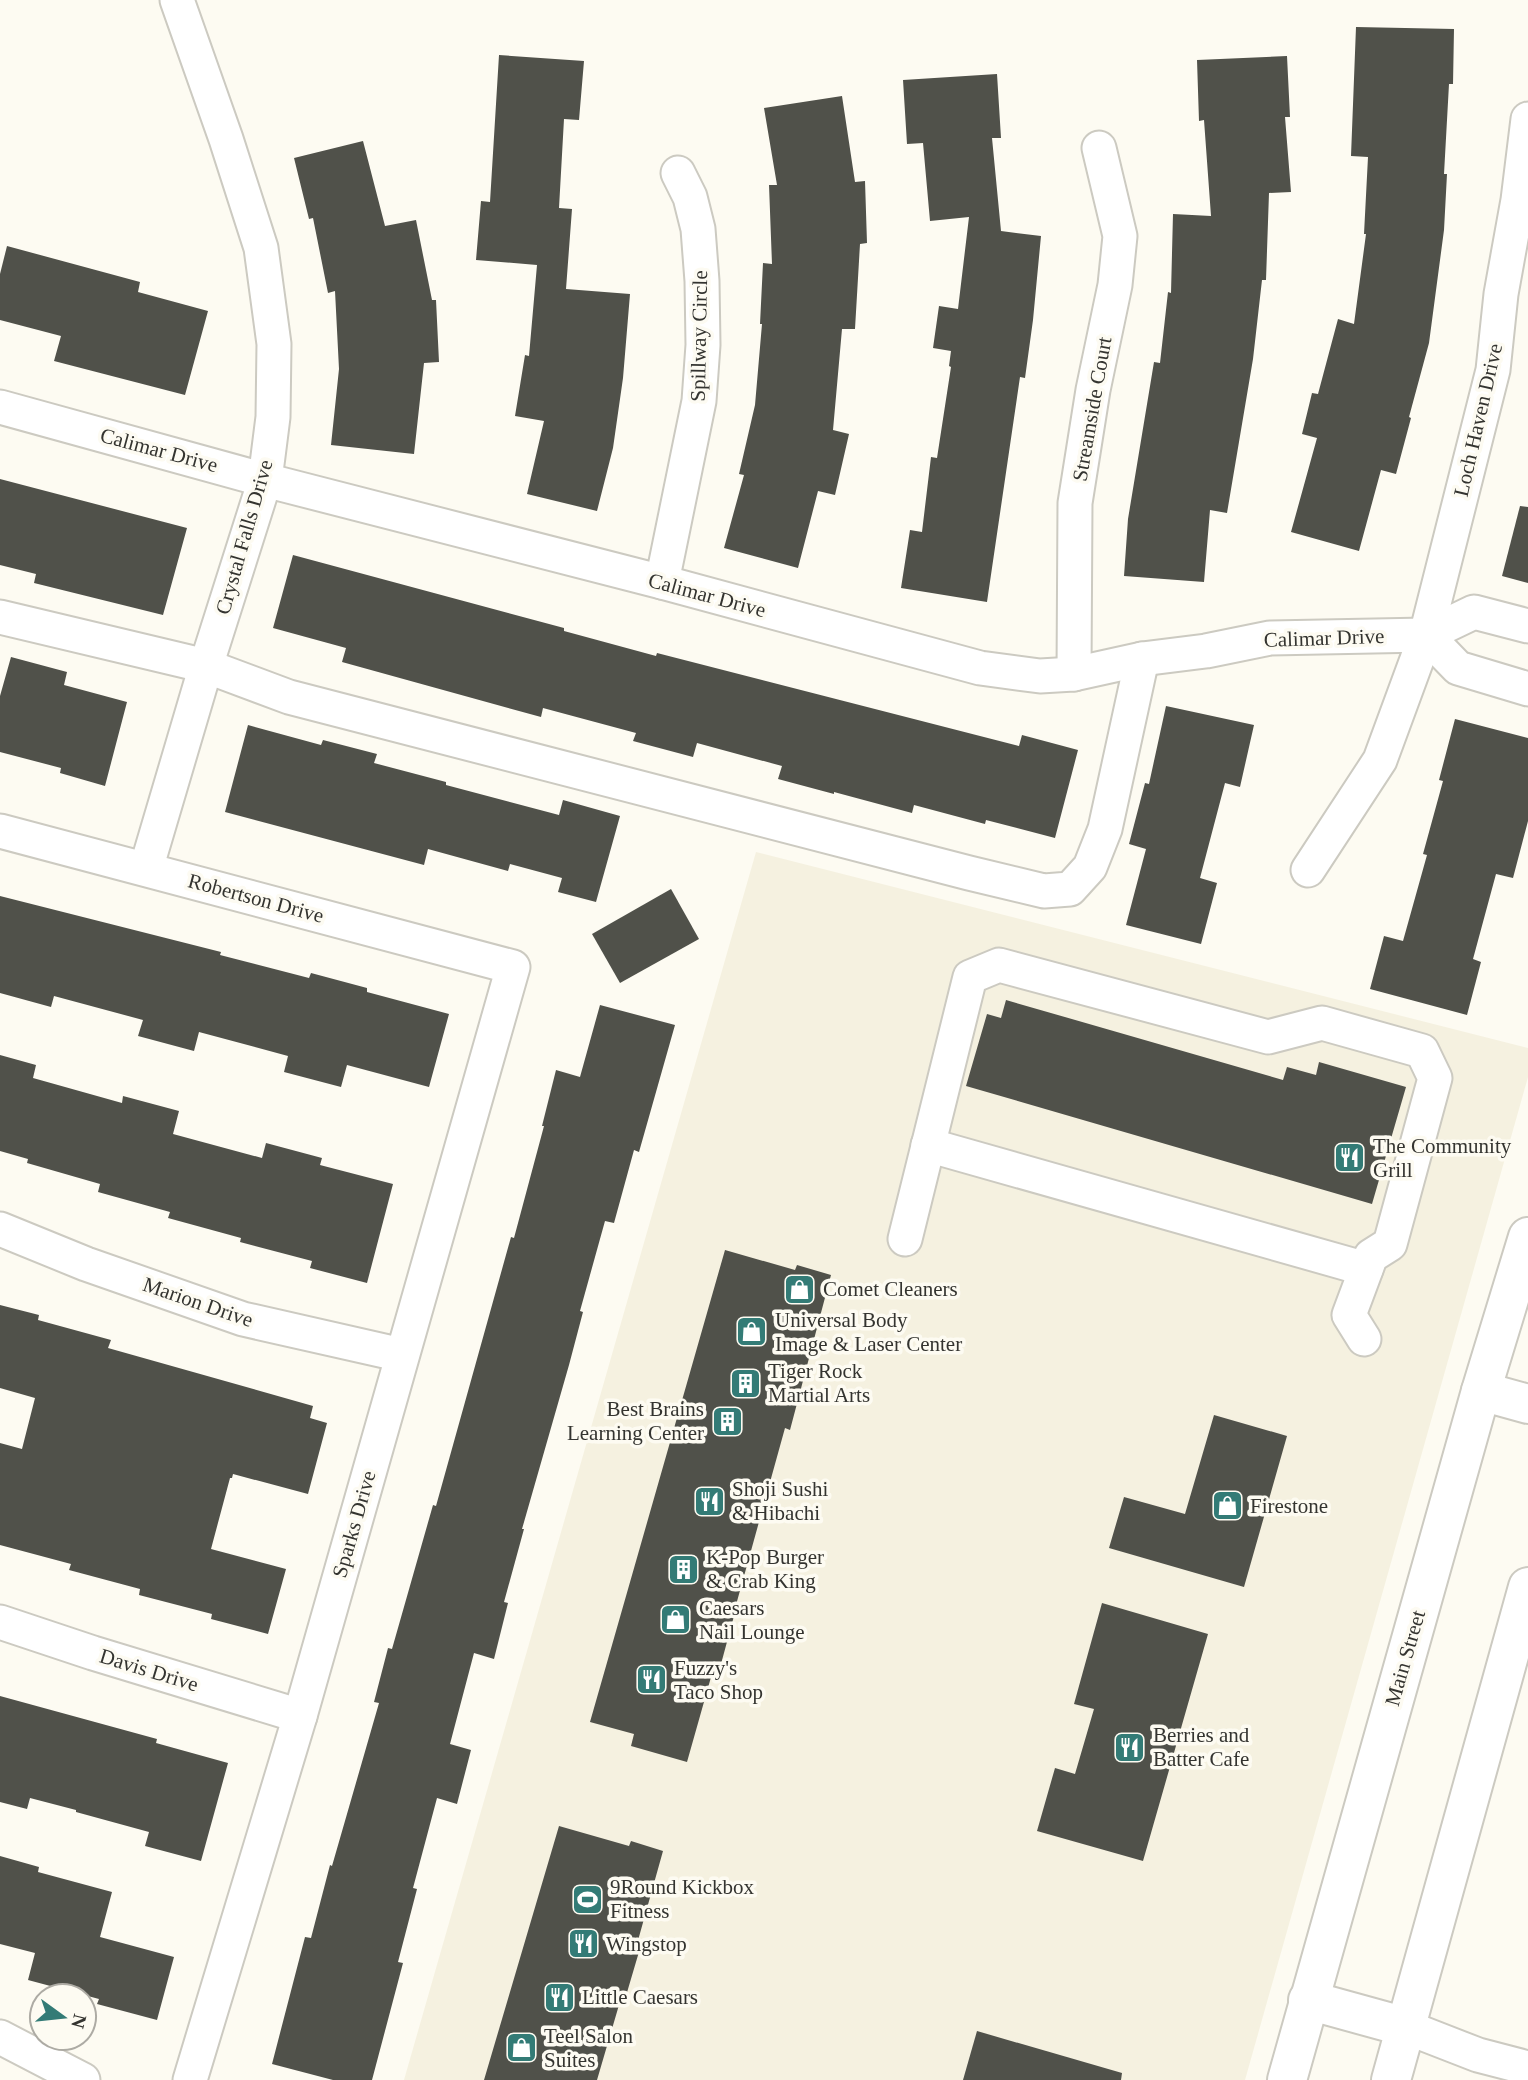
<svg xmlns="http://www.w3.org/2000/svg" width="1528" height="2080" font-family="Georgia,serif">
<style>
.built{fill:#f5f1e0}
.building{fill:#50514a}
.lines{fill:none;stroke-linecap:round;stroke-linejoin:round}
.minor-casing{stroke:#cccac1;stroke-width:37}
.major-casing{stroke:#cccac1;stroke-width:42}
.minor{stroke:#fff;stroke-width:33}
.major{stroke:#fff;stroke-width:38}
.labels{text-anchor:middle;stroke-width:7;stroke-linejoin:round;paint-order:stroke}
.street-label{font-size:21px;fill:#343430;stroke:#fdfbf2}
.poi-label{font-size:21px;fill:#343430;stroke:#fdfbf2;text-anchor:start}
</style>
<rect width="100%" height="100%" fill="#fdfbf2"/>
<polygon class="built" points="756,852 1528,1048 1528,1077 1245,2080 404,2080"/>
<g class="building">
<polygon points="1356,27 1454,29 1453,84 1449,84 1444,174 1447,174 1444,230 1429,343 1409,417 1411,418 1396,474 1381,470 1359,551 1291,532 1317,438 1302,434 1312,393 1318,394 1338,319 1354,324 1366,234 1364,234 1368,157 1351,156"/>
<polygon points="499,55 584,61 579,120 564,119 559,208 572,209 566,289 630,294 623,378 613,448 597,511 527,494 544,421 515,416 525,355 529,356 537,265 476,260 481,201 490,202"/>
<polygon points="1287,56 1290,117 1285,117 1291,192 1269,193 1266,280 1262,280 1253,359 1227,513 1210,510 1204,582 1124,576 1128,519 1154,362 1160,363 1168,292 1171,293 1173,214 1211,216 1204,120 1199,121 1197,60"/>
<polygon points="997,74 1001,138 992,138 1001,231 1041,236 1033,320 1025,378 1020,377 987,602 901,588 910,530 922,532 931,457 937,458 951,367 949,366 951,351 933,348 939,306 958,309 969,217 930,221 923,143 907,144 903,80"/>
<polygon points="842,96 855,182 865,181 867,243 860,244 855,329 842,329 833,430 849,434 835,495 818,491 798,568 724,548 744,475 739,474 755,405 762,324 760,324 763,263 772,264 769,185 777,185 764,108"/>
<polygon points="363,141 385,226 416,220 432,300 436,300 439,362 424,363 414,454 331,445 339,369 335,291 328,293 313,218 309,219 294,158"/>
<polygon points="7,246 140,282 138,292 208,311 185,395 54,361 61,336 0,320 0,274"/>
<polygon points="0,479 187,528 163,615 34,583 36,574 0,565"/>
<polygon points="1520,506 1528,507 1528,583 1502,576"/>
<polygon points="293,555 564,628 564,631 656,656 657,653 1019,746 1022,735 1078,750 1055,838 986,820 985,824 914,805 912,813 834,792 834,794 778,779 782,766 697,743 693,757 633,741 636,733 543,708 541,717 342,662 346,648 273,628"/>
<polygon points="11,657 67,672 64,685 127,702 105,786 60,773 61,768 0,752 0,696"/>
<polygon points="1166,706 1254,725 1240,787 1225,783 1200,878 1217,883 1201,944 1126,925 1146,849 1129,844 1145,783 1149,784"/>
<polygon points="1455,719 1528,738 1528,821 1513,878 1496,874 1473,959 1481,962 1467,1015 1370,989 1384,936 1403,941 1427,855 1423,854 1443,781 1439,780"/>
<polygon points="248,725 321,745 323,740 377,754 374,763 446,782 446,785 559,815 563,800 620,816 596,902 558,892 562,878 510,864 508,871 428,849 424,865 225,812"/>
<polygon points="671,889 699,939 620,983 592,934"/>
<polygon points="0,896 221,952 220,955 309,978 311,973 367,988 367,992 449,1014 429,1087 347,1065 341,1087 284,1072 288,1056 199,1032 194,1051 138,1036 143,1020 54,996 51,1007 0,993"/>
<polygon points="1006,1000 1283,1080 1287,1067 1316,1075 1319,1062 1406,1087 1372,1204 966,1086 987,1014 1001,1018"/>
<polygon points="600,1005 675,1025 639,1152 634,1150 614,1223 605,1221 580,1311 583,1312 569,1365 522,1529 524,1529 504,1602 508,1603 494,1659 474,1653 450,1744 471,1750 457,1804 437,1798 413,1888 417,1889 398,1962 403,1963 372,2080 333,2080 272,2064 305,1937 311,1938 330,1865 332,1866 379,1703 374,1702 388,1648 392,1649 433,1505 436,1506 511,1237 514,1238 544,1126 542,1126 556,1070 580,1077"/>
<polygon points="0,1055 36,1065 33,1078 122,1103 123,1096 179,1111 173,1134 262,1158 266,1143 322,1158 320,1165 393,1184 367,1283 310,1268 312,1261 240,1242 241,1238 168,1218 170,1212 98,1192 100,1184 27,1163 28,1159 0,1151"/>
<polygon points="725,1250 795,1270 797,1265 831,1275 790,1430 785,1428 736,1605 737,1605 721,1664 715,1663 687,1762 631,1746 634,1734 590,1722"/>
<polygon points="0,1305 39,1315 38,1320 111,1340 108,1348 313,1406 310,1418 327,1423 308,1494 233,1474 232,1478 230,1478 211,1549 286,1569 268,1634 211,1619 212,1614 139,1595 140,1589 69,1570 71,1564 0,1545 0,1443 22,1449 35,1398 0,1388"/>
<polygon points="1214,1415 1287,1436 1244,1587 1109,1548 1124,1497 1185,1514"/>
<polygon points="1102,1603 1208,1634 1143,1861 1037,1831 1055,1768 1075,1774 1094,1709 1074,1704"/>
<polygon points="0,1696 157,1739 156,1743 228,1763 201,1861 145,1846 149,1832 76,1812 76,1810 30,1798 27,1809 0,1802"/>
<polygon points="559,1826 629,1846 631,1841 663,1851 637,1944 641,1945 623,2006 619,2005 597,2080 484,2080"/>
<polygon points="0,1856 39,1867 38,1872 112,1892 100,1937 174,1957 157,2020 97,2004 99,1999 28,1980 35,1953 0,1944"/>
<polygon points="977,2031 1122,2073 1121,2080 963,2080"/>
</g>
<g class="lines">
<defs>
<g id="minor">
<polyline points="0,407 265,480 662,582 980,668 1040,676 1074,674 1142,659 1206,651 1270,638 1426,635 1474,612 1528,626"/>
<polyline points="662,582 699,401 703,345 702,281 698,229 690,197 678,173"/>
<polyline points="0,617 206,666 289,697 969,873 1044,891 1070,889 1090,867 1105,829 1142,659"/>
<polyline points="1426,635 1458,668 1528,689"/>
<polyline points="1074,674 1075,503 1093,390 1115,285 1120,236 1099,148"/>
<polyline points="0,831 513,967 300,1716 190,2080"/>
<polyline points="146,869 206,666 265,480 273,417 274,344 261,248 226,139 177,0"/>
<polyline points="1308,870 1380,760 1426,635 1493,370 1501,294 1518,200 1528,119"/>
<polyline points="928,1145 1366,1269"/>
<polyline points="0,1229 86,1264 243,1319 402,1355"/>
<polyline points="905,1239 970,977 999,965 1268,1037 1322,1023 1422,1051 1435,1078 1390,1244 1371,1256 1349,1315 1364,1339"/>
<polyline points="0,1622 93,1653 300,1716"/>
<polyline points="1406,2027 1478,2055 1528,2068"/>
<polyline points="0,2037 83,2080"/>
</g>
<g id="major">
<polyline points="1481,1391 1528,1404"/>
<polyline points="1308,2000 1406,2027"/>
<polyline points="1287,2080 1481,1391 1528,1237"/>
<polyline points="1391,2080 1528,1587"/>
</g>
</defs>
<use href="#minor" class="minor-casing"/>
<use href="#major" class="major-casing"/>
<use href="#minor" class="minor"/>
<use href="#major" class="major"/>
</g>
<defs>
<symbol id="restaurant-square" viewBox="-11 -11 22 22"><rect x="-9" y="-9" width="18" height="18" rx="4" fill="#337b76" stroke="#fdfbf2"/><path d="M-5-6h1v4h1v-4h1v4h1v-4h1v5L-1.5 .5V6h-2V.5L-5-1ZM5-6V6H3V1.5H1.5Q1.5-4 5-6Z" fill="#fff"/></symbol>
<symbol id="shop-square" viewBox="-11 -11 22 22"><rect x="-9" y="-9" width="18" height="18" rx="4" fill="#337b76" stroke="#fdfbf2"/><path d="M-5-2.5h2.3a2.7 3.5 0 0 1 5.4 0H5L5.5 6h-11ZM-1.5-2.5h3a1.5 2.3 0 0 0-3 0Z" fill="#fff"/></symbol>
<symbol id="building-square" viewBox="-11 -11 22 22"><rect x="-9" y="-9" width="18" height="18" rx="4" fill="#337b76" stroke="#fdfbf2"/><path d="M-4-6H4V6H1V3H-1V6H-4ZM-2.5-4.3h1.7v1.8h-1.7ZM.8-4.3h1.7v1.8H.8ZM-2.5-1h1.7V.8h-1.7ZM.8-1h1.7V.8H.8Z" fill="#fff"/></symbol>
<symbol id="stadium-square" viewBox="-11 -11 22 22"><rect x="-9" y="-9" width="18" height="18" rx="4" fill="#337b76" stroke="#fdfbf2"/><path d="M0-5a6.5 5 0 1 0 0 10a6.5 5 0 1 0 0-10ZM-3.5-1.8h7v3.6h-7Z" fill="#fff"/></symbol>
</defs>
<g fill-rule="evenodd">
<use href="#restaurant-square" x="1332" y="1140" width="35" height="35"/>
<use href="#shop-square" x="782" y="1272" width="35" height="35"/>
<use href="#shop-square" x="734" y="1314" width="35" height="35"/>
<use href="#building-square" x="728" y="1366" width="35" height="35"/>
<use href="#building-square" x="710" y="1404" width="35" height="35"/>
<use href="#restaurant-square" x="692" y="1484" width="35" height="35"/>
<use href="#shop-square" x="1210" y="1488" width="35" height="35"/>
<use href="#building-square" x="666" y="1552" width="35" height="35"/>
<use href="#shop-square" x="658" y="1602" width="35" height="35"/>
<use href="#restaurant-square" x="634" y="1662" width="35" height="35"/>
<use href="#restaurant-square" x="1112" y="1730" width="35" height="35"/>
<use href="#stadium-square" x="570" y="1882" width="35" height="35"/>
<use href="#restaurant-square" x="566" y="1926" width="35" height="35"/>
<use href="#restaurant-square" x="542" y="1980" width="35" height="35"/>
<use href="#shop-square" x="504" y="2030" width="35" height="35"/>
</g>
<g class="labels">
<g class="street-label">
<text transform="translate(699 336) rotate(-89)" y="7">Spillway Circle</text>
<text transform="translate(1092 409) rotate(-80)" y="7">Streamside Court</text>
<text transform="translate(1478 420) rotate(-77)" y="7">Loch Haven Drive</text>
<text transform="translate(159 450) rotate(15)" y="7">Calimar Drive</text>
<text transform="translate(244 537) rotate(-74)" y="7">Crystal Falls Drive</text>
<text transform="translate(707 595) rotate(15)" y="7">Calimar Drive</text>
<text transform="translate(1324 638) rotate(-2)" y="7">Calimar Drive</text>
<text transform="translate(256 898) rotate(15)" y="7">Robertson Drive</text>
<text transform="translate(198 1302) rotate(19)" y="7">Marion Drive</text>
<text transform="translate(354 1524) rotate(-74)" y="7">Sparks Drive</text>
<text transform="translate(1405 1658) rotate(-74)" y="7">Main Street</text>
<text transform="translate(149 1670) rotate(17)" y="7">Davis Drive</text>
</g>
<g class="poi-label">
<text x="1373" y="1153">The Community<tspan x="1373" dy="24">Grill</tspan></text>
<text x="823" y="1296">Comet Cleaners</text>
<text x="775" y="1327">Universal Body<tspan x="775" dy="24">Image &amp; Laser Center</tspan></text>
<text x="768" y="1378">Tiger Rock<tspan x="768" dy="24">Martial Arts</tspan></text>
<text x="704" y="1416" text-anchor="end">Best Brains<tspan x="704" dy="24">Learning Center</tspan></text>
<text x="732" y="1496">Shoji Sushi<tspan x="732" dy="24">&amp; Hibachi</tspan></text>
<text x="1250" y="1513">Firestone</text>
<text x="706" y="1564">K-Pop Burger<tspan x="706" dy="24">&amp; Crab King</tspan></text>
<text x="699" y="1615">Caesars<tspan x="699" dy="24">Nail Lounge</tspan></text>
<text x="674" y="1675">Fuzzy's<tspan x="674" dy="24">Taco Shop</tspan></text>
<text x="1153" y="1742">Berries and<tspan x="1153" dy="24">Batter Cafe</tspan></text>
<text x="610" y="1894">9Round Kickbox<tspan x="610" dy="24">Fitness</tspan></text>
<text x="606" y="1951">Wingstop</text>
<text x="582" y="2004">Little Caesars</text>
<text x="544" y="2043">Teel Salon<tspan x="544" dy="24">Suites</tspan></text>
</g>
</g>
<g transform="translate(63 2017) rotate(105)"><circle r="33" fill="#fdfbf2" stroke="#adaba4" stroke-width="2"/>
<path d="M0-5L12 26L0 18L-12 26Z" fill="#337b76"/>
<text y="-10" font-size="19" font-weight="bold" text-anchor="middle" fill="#343430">N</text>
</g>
</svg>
